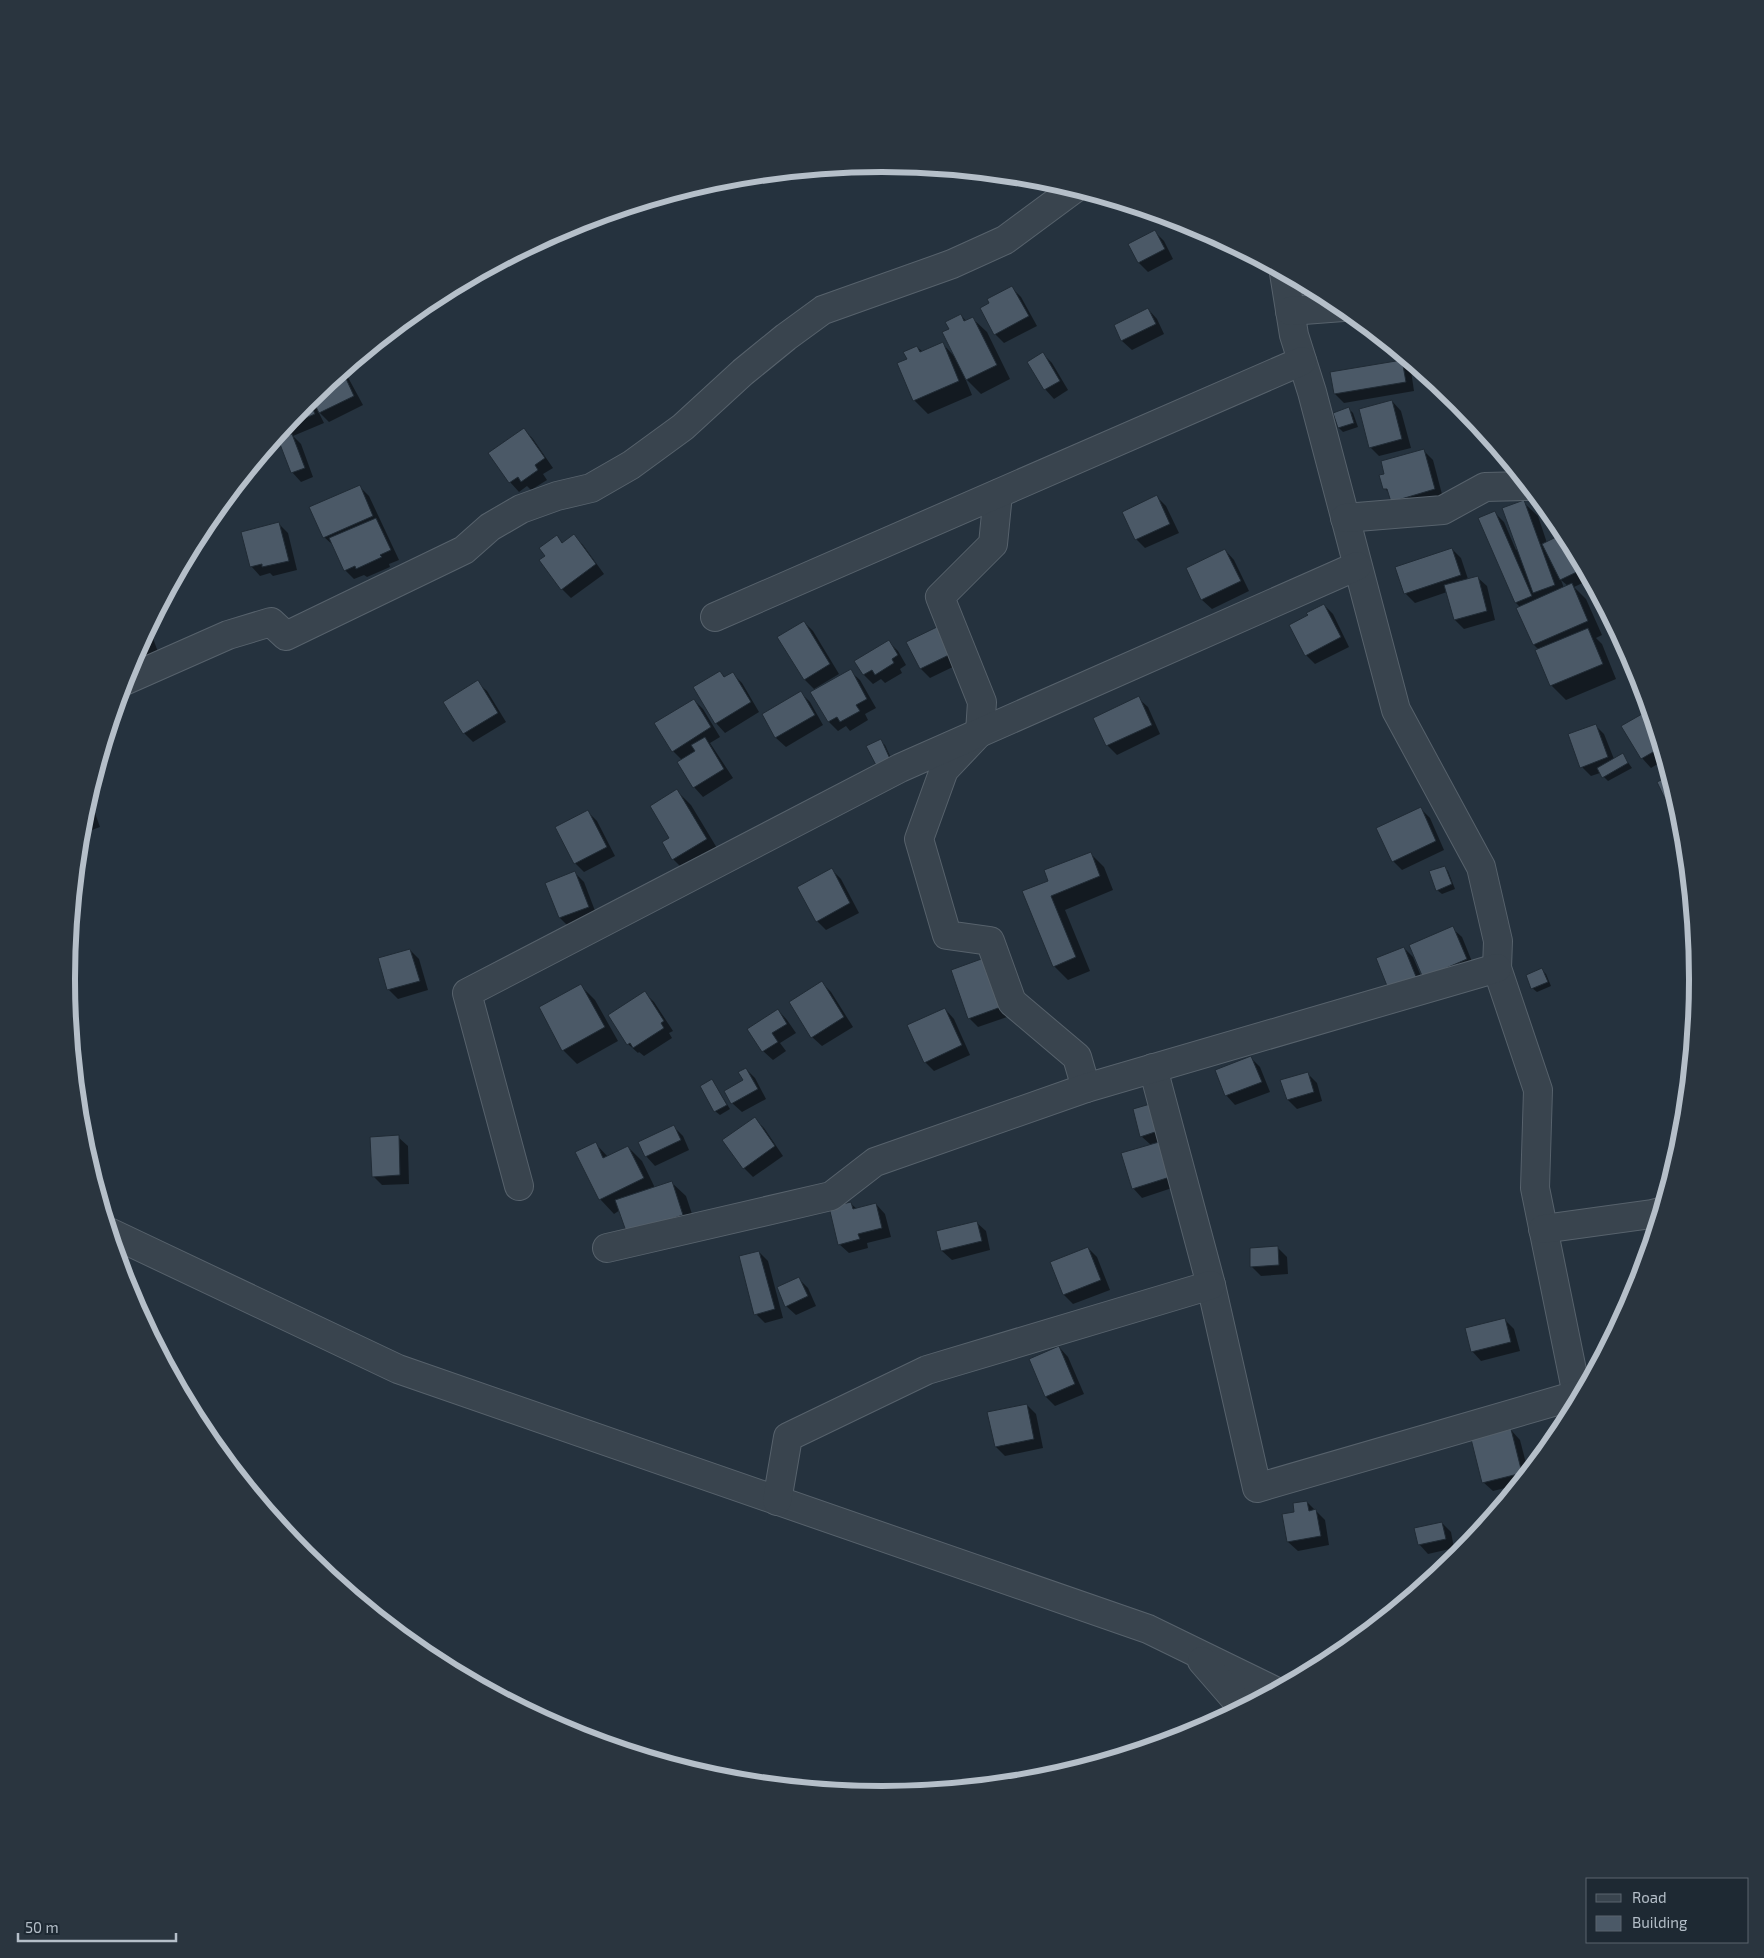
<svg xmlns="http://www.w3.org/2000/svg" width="1764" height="1958" font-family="'Exo 2',sans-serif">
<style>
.shadow{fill:#0007;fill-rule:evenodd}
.building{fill:#4b5967;stroke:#202b35}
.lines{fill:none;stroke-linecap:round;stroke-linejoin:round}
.minor-casing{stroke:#57626c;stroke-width:30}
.minor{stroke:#39444e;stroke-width:28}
.rim{fill:none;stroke:#b5bfc9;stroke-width:6}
</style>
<rect width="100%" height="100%" fill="#25323e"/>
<g class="shadow">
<polygon points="1154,231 1164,241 1173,259 1148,272 1139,263"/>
<polygon points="1012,288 1021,297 1037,326 1004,343 995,334"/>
<polygon points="1148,309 1157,319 1164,334 1132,350 1122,341 1115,326"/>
<polygon points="961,315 966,321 972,318 987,332 1010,379 981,394 965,378 972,395 928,414 914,400 908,360 917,347 923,352 943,344 954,356 951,329"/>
<polygon points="1043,354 1052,363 1068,390 1054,399 1045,389 1028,362"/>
<polygon points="1402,362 1411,371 1414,391 1344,403 1335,394"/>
<polygon points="344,370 363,405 329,422 318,411 324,423 293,436 301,444 313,477 301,482 292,472 292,435 284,428 308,400 318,409 312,397"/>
<polygon points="1392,401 1401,411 1411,448 1379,456 1370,447"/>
<polygon points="1349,409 1353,413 1358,427 1343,432 1339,428"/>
<polygon points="524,429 533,439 553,468 543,474 547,480 531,490 527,486 519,492 510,482"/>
<polygon points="1423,450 1433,460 1443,498 1401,510 1385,488 1386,475"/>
<polygon points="360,487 369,496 399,560 389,564 390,567 367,577 364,575 354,579 345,570 334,546 324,537"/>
<polygon points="1157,497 1166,506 1179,533 1145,548 1136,539"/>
<path d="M1523,502L1538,516L1547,543L1565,534L1589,580L1574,587L1586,599L1602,635L1596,638L1602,644L1616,679L1566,700L1551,685L1539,650L1534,645L1518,608L1520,607L1516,603L1495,513L1504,522L1516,550L1518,549ZM1561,580L1568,586L1564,588Z"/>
<polygon points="279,524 288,533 297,570 273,576 270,573 260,576 251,566"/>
<polygon points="556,536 563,543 574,536 583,545 604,574 571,598 562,589 547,556"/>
<polygon points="1452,549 1461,558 1468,579 1477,577 1487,586 1495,620 1464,629 1455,620 1447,592 1415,603 1405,593"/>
<polygon points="1225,550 1234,560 1249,591 1212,609 1202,600 1187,569"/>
<polygon points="1324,605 1333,614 1349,647 1315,664 1306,655 1309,616"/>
<polygon points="804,622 813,631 839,674 814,689 805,680 779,637"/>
<polygon points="149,627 159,655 129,665"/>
<polygon points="939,627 961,663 930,678 921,669 908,642"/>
<polygon points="888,641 898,651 906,665 900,669 902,673 885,683 881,679 873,684 864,675 856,661"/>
<polygon points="850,671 860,680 876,708 865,714 868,720 850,731 846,726 838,731 829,722"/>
<polygon points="720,672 726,678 733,674 742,683 759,712 725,733 716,723"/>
<polygon points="477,682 487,691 506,722 473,742 464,733"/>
<polygon points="801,693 810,702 823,725 786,747 776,738 763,715"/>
<polygon points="1138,698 1148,707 1160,734 1117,755 1108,746 1095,718"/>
<polygon points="694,700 703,709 720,737 710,743 733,778 703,797 694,787 682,760 673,751"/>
<polygon points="1649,711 1664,760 1651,768 1642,758"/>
<polygon points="1595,725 1604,734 1614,759 1622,754 1632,768 1608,781 1600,773 1591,776 1582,767"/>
<polygon points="880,741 885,745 894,765 882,771"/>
<polygon points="1669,777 1679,808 1676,809 1667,800"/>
<polygon points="677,791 691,805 720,853 687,873 673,859 663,843 671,838"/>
<polygon points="89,796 100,827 81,834 82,820"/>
<polygon points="1420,808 1430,818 1444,850 1402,870 1393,861"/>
<polygon points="588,812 597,821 615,856 584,872 575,863"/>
<polygon points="1090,853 1104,867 1113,890 1065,910 1090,971 1068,980 1054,966 1050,881"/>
<polygon points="1444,867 1448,871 1455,889 1442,894 1437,890"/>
<polygon points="832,870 841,879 859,913 826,930 817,921"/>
<polygon points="575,873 584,882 597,916 569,927 560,918 547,883"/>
<polygon points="1452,928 1462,937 1475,969 1434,987"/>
<polygon points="1404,948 1413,957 1426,988 1399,999"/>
<polygon points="410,950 419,959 428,990 398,999 389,990"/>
<polygon points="984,960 1010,1016 978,1027 969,1018"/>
<polygon points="1542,970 1546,974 1551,986 1537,992 1532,988"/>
<polygon points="822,983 831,992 853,1027 822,1046 812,1037"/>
<polygon points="581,986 595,1000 618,1041 577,1064 563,1050"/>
<polygon points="645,993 654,1002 673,1031 669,1033 672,1038 644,1056 639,1052 638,1053 628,1044"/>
<polygon points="945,1009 954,1019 970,1055 934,1071 925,1062"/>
<polygon points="778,1010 787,1020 796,1033 780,1043 786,1051 773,1060 763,1051"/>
<polygon points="1251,1058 1260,1067 1270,1092 1235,1105 1226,1095"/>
<polygon points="746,1069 755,1078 766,1099 742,1112 732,1103 726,1091 744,1081"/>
<polygon points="1307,1073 1317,1083 1322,1101 1297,1109 1288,1100"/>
<polygon points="712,1080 730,1109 720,1115 715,1111"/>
<polygon points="1150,1105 1178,1186 1142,1198 1133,1188 1151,1145 1141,1136"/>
<polygon points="755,1119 764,1128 783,1156 753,1177 744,1168"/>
<polygon points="674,1127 683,1136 689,1150 655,1166 646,1156"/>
<polygon points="398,1137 408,1146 409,1184 382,1185 373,1176"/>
<polygon points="595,1143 608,1157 628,1147 642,1161 655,1188 671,1182 686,1196 697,1229 620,1210 614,1214 600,1199"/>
<polygon points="850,1203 857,1209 876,1204 885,1214 891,1237 867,1243 868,1248 849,1253 839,1244"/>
<polygon points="976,1222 986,1231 990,1250 952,1260 942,1251 937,1232"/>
<polygon points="1277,1247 1287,1257 1288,1274 1261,1276 1252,1267"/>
<polygon points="1088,1248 1097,1257 1110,1290 1073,1304 1064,1295 1051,1263"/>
<polygon points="759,1252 768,1261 783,1318 765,1323 756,1314"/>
<polygon points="799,1279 808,1288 816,1306 796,1315 786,1306"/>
<polygon points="1505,1320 1514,1329 1520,1351 1481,1361 1472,1351"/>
<polygon points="1059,1347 1068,1357 1084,1394 1055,1406 1046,1397"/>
<polygon points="1027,1405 1036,1414 1043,1448 1005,1456 996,1447"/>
<polygon points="1511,1430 1520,1440 1528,1471 1517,1485 1493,1491 1483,1482"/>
<polygon points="1307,1502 1325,1520 1329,1545 1298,1551 1288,1542 1296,1513"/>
<polygon points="1442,1523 1451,1532 1454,1548 1428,1554 1419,1544"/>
</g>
<g class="building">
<polygon points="1155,230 1165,249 1138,263 1128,244"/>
<polygon points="1012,286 1029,316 994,335 980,308 989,303 987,299"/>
<polygon points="1148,308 1156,324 1121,341 1114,325"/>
<polygon points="961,314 964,321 973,317 997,365 966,380 942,332 949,329 945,322"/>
<polygon points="943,342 959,381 913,401 897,363 907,359 903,352 917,346 920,352"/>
<polygon points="1043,352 1060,381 1044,390 1027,362"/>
<polygon points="1402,360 1406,382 1334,394 1330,372"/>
<polygon points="343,372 354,396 319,413 311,397"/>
<polygon points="309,399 315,414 285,427 305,402"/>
<polygon points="1392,400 1402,439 1369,448 1359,409"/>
<polygon points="1349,407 1354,423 1338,428 1333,413"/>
<polygon points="524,428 545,458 535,465 538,470 521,482 518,477 509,483 488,453"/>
<polygon points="292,434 305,468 291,473 278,439"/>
<polygon points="1424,449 1435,489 1391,502 1387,489 1383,489 1379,475 1384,474 1381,461"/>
<polygon points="360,485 373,516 323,538 309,507"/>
<polygon points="1157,495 1170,524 1135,540 1122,512"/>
<polygon points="1524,500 1555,585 1533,593 1502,508"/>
<polygon points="1495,511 1532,596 1515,603 1478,518"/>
<polygon points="376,518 391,550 380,555 382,557 356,569 355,566 344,571 329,538"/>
<polygon points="279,522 289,561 262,567 262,564 250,567 241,532"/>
<polygon points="1564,533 1583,569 1560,580 1542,544"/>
<polygon points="574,534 596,564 561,590 539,560 545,556 539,548 557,535 562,543"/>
<polygon points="1452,548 1461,575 1404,594 1395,567"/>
<polygon points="1225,549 1241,581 1201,600 1186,568"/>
<polygon points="1478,576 1487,611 1454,620 1444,585"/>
<polygon points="1572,583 1588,621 1533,645 1516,608"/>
<polygon points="1324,604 1341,637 1305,656 1289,625 1308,615 1306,613"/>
<polygon points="804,621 830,664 804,680 777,637"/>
<polygon points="939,626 953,653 920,669 906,642"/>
<polygon points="1588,628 1603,664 1550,686 1535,650"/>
<polygon points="146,634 150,646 137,650"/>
<polygon points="889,640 898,655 892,659 894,663 875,675 872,670 863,675 854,661"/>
<polygon points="851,669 867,699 856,705 860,711 840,722 837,717 828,722 810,692"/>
<polygon points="720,671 724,677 733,672 751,702 715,724 693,687"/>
<polygon points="478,680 498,713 463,734 443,702"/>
<polygon points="801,691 815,715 775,738 762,714"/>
<polygon points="1139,696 1152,725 1106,746 1093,718"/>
<polygon points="694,699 711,727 672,752 654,723"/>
<polygon points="1649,710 1660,748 1641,759 1621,726"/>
<polygon points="1596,724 1608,757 1580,768 1568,734"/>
<polygon points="705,737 724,769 693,788 677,762 695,751 691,745"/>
<polygon points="881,739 891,761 877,767 866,746"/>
<polygon points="1623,753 1628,763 1602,778 1597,768"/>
<polygon points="1669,776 1675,797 1666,801 1657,782"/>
<polygon points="677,789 707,839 672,860 662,842 669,838 650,806"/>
<polygon points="1421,807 1436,841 1392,862 1376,828"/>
<polygon points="588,810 607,847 574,864 555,827"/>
<polygon points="1091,852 1100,876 1051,896 1076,957 1053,967 1022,891 1048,881 1044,870"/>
<polygon points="1445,866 1452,884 1436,891 1429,871"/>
<polygon points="832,868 850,903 816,922 797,887"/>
<polygon points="575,871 589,907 559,918 545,883"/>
<polygon points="1453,926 1467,959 1423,978 1409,945"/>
<polygon points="1404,947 1417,979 1389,991 1376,958"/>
<polygon points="410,949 420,981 387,990 378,958"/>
<polygon points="984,958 1001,1007 968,1019 951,970"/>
<polygon points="1542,968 1548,982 1531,989 1526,975"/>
<polygon points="822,981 844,1017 811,1038 789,1002"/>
<polygon points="581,984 605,1027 562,1051 539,1007"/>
<polygon points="645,991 664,1021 661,1023 664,1028 633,1048 630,1043 627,1045 608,1015"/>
<polygon points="945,1008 962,1045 924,1063 907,1025"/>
<polygon points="778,1009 787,1024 772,1033 778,1042 762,1052 747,1029"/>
<polygon points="1251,1056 1262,1082 1225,1096 1215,1070"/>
<polygon points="746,1068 758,1089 731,1104 724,1091 743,1080 738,1072"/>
<polygon points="1308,1072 1314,1092 1287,1100 1280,1080"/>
<polygon points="712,1079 727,1105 714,1112 700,1086"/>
<polygon points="1150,1104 1158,1131 1140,1137 1133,1109"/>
<polygon points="755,1117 775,1146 743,1169 722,1140"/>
<polygon points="674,1125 681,1140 645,1157 638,1142"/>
<polygon points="399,1135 400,1175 372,1177 370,1137"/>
<polygon points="596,1142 603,1158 628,1146 644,1178 599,1200 575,1152"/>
<polygon points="1159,1142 1170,1177 1132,1189 1121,1153"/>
<polygon points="672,1181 683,1215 627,1234 615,1200"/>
<polygon points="851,1202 853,1209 876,1203 882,1228 858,1234 860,1239 838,1245 829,1207"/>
<polygon points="977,1221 982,1241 941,1251 936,1231"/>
<polygon points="1278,1246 1279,1265 1250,1267 1250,1248"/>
<polygon points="1088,1247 1101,1280 1063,1295 1050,1262"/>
<polygon points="759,1251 775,1309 754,1315 739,1256"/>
<polygon points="799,1277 808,1296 785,1307 777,1287"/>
<polygon points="1505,1318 1511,1342 1471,1352 1465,1328"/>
<polygon points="1059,1346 1075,1384 1045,1397 1029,1359"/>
<polygon points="1027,1404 1034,1439 995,1447 987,1412"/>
<polygon points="1511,1429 1522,1473 1482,1483 1471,1439"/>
<polygon points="1307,1501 1309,1511 1316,1509 1321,1536 1287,1542 1282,1514 1294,1512 1293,1503"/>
<polygon points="1442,1522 1446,1539 1418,1545 1414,1528"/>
</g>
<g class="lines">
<defs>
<g id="minor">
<polyline points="1284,273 1294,335 1312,392 1396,710 1481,867 1498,941 1497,968 1538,1090 1535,1188 1578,1400"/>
<polyline points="1290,311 1343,307"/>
<polyline points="998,494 993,544 940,597 982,702 980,732 944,770 919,839 947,935 990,941 1012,1002 1077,1057 1086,1088"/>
<polyline points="1345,518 1443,510 1485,487 1527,486"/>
<polyline points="715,617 1302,361"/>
<polyline points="124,681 228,635 271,622 286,636 464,550 490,527 521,509 557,496 591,488 631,465 683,427 743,372 786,337 823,310 952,264 1005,240 1074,189"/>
<polyline points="1153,1068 1211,1285 1257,1488 1577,1395"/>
<polyline points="519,1186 467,993 900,768 1357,566"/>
<polyline points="1543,1229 1652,1214 1660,1212"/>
<polyline points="111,1233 398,1369 1148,1629 1273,1690"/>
<polyline points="607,1248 831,1196 875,1162 1086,1088 1497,968"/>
<polyline points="777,1501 788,1437 927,1370 1211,1285"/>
<polyline points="1202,1661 1242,1707"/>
</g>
</defs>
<use href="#minor" class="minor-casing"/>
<use href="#minor" class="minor"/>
</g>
<path d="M0 0H1764V1958H0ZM75 979a807 807 0 1 1 1614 0a807 807 0 1 1-1614 0Z" fill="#2a353f" fill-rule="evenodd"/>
<path class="rim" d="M75 979a807 807 0 1 1 1614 0a807 807 0 1 1-1614 0Z"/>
<rect x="1586" y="1878" width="162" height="65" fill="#1e2933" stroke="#5a656f"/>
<rect x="1596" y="1894" width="25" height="8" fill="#39444e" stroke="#5a656f"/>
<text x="1632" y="1903" font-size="15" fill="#b5bfc9">Road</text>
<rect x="1596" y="1916" width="25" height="15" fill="#4b5967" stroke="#5a656f"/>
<text x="1632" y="1928" font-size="15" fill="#b5bfc9">Building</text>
<path d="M18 1933v8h158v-8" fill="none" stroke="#b5bfc9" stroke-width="2.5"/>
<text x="25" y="1933" font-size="15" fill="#b5bfc9" stroke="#1e2933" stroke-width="4" paint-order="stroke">50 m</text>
</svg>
